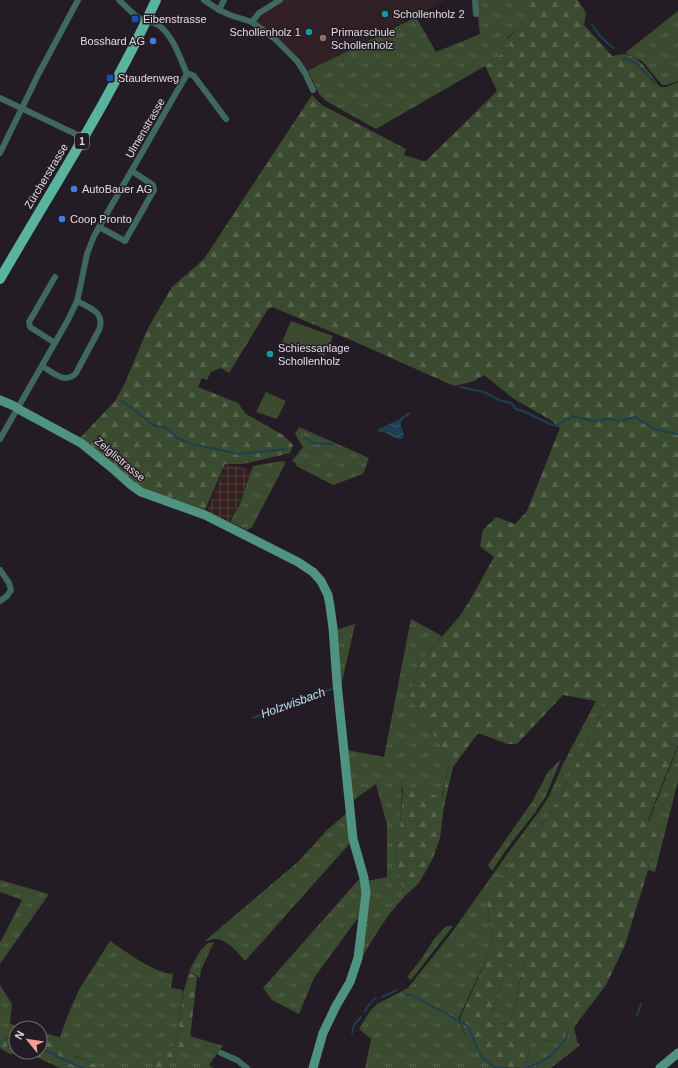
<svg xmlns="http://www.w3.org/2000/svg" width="678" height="1068" font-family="Arial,sans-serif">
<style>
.industrial{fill:url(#industrial-grid)}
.education{fill:#322027}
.grass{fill:url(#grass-tufts)}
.forest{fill:url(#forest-firs);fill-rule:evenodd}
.pitch{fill:#3b4b30}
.water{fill:url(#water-waves)}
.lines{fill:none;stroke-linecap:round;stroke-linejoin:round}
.stream{stroke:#1c3f51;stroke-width:2}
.street{stroke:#40695e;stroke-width:6}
.secondary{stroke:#4f9381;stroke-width:9}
.primary{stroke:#5ab49d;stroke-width:10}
.culture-dot{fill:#0f9aa8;stroke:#241c24;stroke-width:1.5}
.transit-dot{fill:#1a4fb4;stroke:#241c24;stroke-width:1.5}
.education-dot{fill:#8d6e63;stroke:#241c24;stroke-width:1.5}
.shop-dot{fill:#3f7fe0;stroke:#241c24;stroke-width:1.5}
.labels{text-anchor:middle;stroke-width:3;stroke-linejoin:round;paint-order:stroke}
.shield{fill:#241c24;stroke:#a8a2a8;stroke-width:1}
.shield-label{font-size:10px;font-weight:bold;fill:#e1dbe1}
.poi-label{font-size:11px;fill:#e1dbe1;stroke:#241c24;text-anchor:start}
.street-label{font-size:11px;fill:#e1dbe1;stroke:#241c24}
.water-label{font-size:12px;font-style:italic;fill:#bee3f8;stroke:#241c24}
</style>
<defs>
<pattern id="industrial-grid" width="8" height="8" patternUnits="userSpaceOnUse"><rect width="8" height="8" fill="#33201f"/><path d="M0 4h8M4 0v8" fill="none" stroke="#50403f"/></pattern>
<pattern id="grass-tufts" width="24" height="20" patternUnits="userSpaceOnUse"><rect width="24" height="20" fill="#3b4b30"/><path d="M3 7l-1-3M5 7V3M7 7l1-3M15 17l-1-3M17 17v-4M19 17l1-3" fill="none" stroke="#57644e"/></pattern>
<pattern id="forest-firs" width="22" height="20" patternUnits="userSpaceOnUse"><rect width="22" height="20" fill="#3b4b30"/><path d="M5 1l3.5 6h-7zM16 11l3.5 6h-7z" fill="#57644e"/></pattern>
<pattern id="water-waves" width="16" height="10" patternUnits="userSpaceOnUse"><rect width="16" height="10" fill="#1c3f51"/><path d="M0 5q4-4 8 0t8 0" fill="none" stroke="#3d5a6a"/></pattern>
</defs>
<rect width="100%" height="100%" fill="#241c24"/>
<polygon class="industrial" points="226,464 252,470 240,503 229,522 207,511"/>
<polygon class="education" points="280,0 446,0 305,73 297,61 252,22 259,13"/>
<g class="grass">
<polygon points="476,0 520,0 534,15 507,38 510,48 485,66 376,129 326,101 319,94 308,71 416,17 436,52 480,34"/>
<polygon points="678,11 678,81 667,85 662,85 642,61 625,53"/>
<polygon points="299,427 369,458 363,474 333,485 296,466 297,464 292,461 303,447 295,434"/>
<polygon points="282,461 285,462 284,466 252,527 247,530 245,529 230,522 240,504 253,466"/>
<path d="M411,619L442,636L419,663L410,696L450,761L441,798L402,786L400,828L395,852L404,897C387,915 374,936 362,958L367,881L387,877V825L376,784L351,802L346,750L384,757Z"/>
<polygon points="355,624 340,691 336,630"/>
<polygon points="596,701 607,703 553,810 486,896 493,944 458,1020 474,1053 494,1068 365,1068 371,1039 359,1029 370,1011 377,1004 408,988 450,935 508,853 540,810 549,796 564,762"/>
<polygon points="678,747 678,781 655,872 648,870 656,844 656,823 649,820"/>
<polygon points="561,759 546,796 534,814 508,847 492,871 488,865 532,802 548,772"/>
<path d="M347,813L351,842L245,961C238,953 227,939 215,939C212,939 208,941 205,941L299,861L327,830Z"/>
<polygon points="361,877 364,893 360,921 357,919 314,978 299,1014 272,1000 263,988"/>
<polygon points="0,880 49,894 0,964 0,943 22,900 0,892"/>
<polygon points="446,926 453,926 411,980 407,977 422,958 434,939"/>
<path d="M110,941C127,952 153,973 173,974L171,988L183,990L177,1040L173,1046L159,1057L153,1068H102L88,1061L74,1056L58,1042L40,1036V1032L60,1037L70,1010L80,988Z"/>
<polygon points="214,942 201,970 200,978 189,971 200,951 208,943"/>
<polygon points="510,957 524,960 515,1005 510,1024 489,1022"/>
<polygon points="0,985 12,1004 10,1024 24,1028 16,1028 16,1036 11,1036 0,1041"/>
<polygon points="190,1036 223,1046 209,1065 213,1068 166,1068 188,1046"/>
<polygon points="556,1040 562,1047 568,1048 577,1041 580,1045 551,1068 504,1068 523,1067 527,1059 531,1042"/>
</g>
<g class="forest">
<path d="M520,0H578L586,13L584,25L612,56C617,55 623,53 628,55C641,58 652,77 660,87H667L678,82V745L648,820L656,823V844L625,945L606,985L574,1027L577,1041L568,1048L562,1047L556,1040L531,1042L527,1058L523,1067L494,1068L474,1053L459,1021L493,944L486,896L553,810L607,703L563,695L517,744H507L478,733L453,767L444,806L440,838L432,860L419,883L404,897L395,852L400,828L403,786L442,797L450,761L410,696L419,663L459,617L469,602L494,557L480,546L483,530L496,517L515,524L527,511L560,428L549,419L514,399L484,375L474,381L454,386L351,340L272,307L268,309L229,373L221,368L211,372L207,380L202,378L198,387L238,403L246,414L283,435L293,445L290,453L243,464H225L205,510L147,490L135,484L80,438L115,401L125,383L148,328L172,287L204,259L312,95L322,105L406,149L404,155L423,161H426L497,91L485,66L510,48L507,39L533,15ZM510,957L524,961L515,1005L510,1024L489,1022Z"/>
<polygon points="189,972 197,977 189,1046 166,1068 153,1068 159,1057 173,1046 177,1040 183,994"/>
<polygon points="16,1036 16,1052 40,1052 40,1036 58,1042 75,1057 88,1061 102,1068 60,1068 28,1053 10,1054 0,1048 0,1041 11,1037"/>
</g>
<g class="pitch">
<polygon points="291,321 333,336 325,356 282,342"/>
<polygon points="266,392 286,401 277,419 256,412"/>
</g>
<path class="water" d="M409,412L410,414C400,420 399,423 404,434L402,439C393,439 386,430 377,432L379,429L398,420Z"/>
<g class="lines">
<g class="stream">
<polyline points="592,25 600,36 613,48"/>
<polyline points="622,58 635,62 655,83"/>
<polyline points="460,387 484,392 499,400 511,403 516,409 523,411 550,424 556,426 572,416 593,421 609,419 620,421 635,417 654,429 678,434"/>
<polyline points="122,401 132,408"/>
<polyline points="135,410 153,425 166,428 177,438 192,444 239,454 287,449"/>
<polyline points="304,437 313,443 333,444"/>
<polyline points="253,718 304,698 332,689"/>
<polyline points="405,992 407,995 411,995 414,996 468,1026 480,1055 494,1067 507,1068"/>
<polyline points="382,997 397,990"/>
<path d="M365,1011C368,1006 371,1001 376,998"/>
<polyline points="637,1016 641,1004"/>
<polyline points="352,1033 354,1025 361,1017"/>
<polyline points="8,1046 16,1044"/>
<path d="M40,1048C55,1054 68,1063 83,1068"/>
<path d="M525,1068C541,1063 550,1058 560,1046C565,1040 567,1039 567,1032"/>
</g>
<g class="street">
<path d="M119,0C125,5 135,18 143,20C149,22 154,22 160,26C174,38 180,58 187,74H190L194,76L226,119"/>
<polyline points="204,0 219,10 230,15 252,22 275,39 297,61 305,73 313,90"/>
<polyline points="475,0 476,14"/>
<polyline points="219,10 224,0"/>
<polyline points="252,22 259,13 280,0"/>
<polyline points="0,98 84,138"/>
<polyline points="0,153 39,73 78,0"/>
<polyline points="99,227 125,241 154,190 153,185 132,171"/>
<polyline points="55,343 30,327 29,322 55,277"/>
<path d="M42,366C52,372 65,385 76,373L99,330C106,312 89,308 77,301"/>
<polyline points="0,439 68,320 77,301 80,288 87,254 94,236 187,74"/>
<polyline points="0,570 9,583 11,590 7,596 0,601"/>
<polyline points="221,1053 237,1060 247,1068"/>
</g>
<g class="secondary">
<polyline points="0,400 14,406 22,411 81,443 112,468 131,485 141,492 205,515 298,562 313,572 321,581 328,595 330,606 333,628 337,683 353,839 364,878 366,893 358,958 350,982 336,1006 323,1033 313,1068"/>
<polyline points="660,1068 678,1053"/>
</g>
<path class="primary" d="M0,279C53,187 112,97 156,0"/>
</g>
<g class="culture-dot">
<circle cx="385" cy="14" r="4"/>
<circle cx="309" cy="32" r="4"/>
<circle cx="270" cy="354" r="4"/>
</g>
<g class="transit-dot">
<rect x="131" y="15" width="8" height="8" rx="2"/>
<rect x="106" y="74" width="8" height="8" rx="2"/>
</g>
<circle class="education-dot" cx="323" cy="38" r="4"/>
<g class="shop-dot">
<circle cx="153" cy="41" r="4"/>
<circle cx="74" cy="189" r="4"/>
<circle cx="62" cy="219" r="4"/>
</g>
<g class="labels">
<rect class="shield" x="75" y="133" width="14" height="16" rx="3"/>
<g class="shield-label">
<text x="82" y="145">1</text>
</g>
<g class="poi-label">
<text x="393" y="18">Schollenholz 2</text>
<text x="143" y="23">Eibenstrasse</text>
<text x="301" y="36" text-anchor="end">Schollenholz 1</text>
<text x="331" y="36">Primarschule<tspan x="331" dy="13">Schollenholz</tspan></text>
<text x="145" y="45" text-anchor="end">Bosshard AG</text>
<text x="118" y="82">Staudenweg</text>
<text x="82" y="193">AutoBauer AG</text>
<text x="70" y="223">Coop Pronto</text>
<text x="278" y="352">Schiessanlage<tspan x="278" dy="13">Schollenholz</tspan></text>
</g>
<g class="street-label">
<text transform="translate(145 128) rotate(-60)" y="4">Ulmenstrasse</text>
<text transform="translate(46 176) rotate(-59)" y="4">Zürcherstrasse</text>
<text transform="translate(120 459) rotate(40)" y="4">Zelglistrasse</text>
</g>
<g class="water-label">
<text transform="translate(293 703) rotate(-20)" y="4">Holzwisbach</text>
</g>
</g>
<g transform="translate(28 1040) rotate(300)"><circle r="19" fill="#241c24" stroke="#706870"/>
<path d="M0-3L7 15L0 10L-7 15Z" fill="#f59c96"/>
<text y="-6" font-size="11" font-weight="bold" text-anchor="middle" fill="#e1dbe1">N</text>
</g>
</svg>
